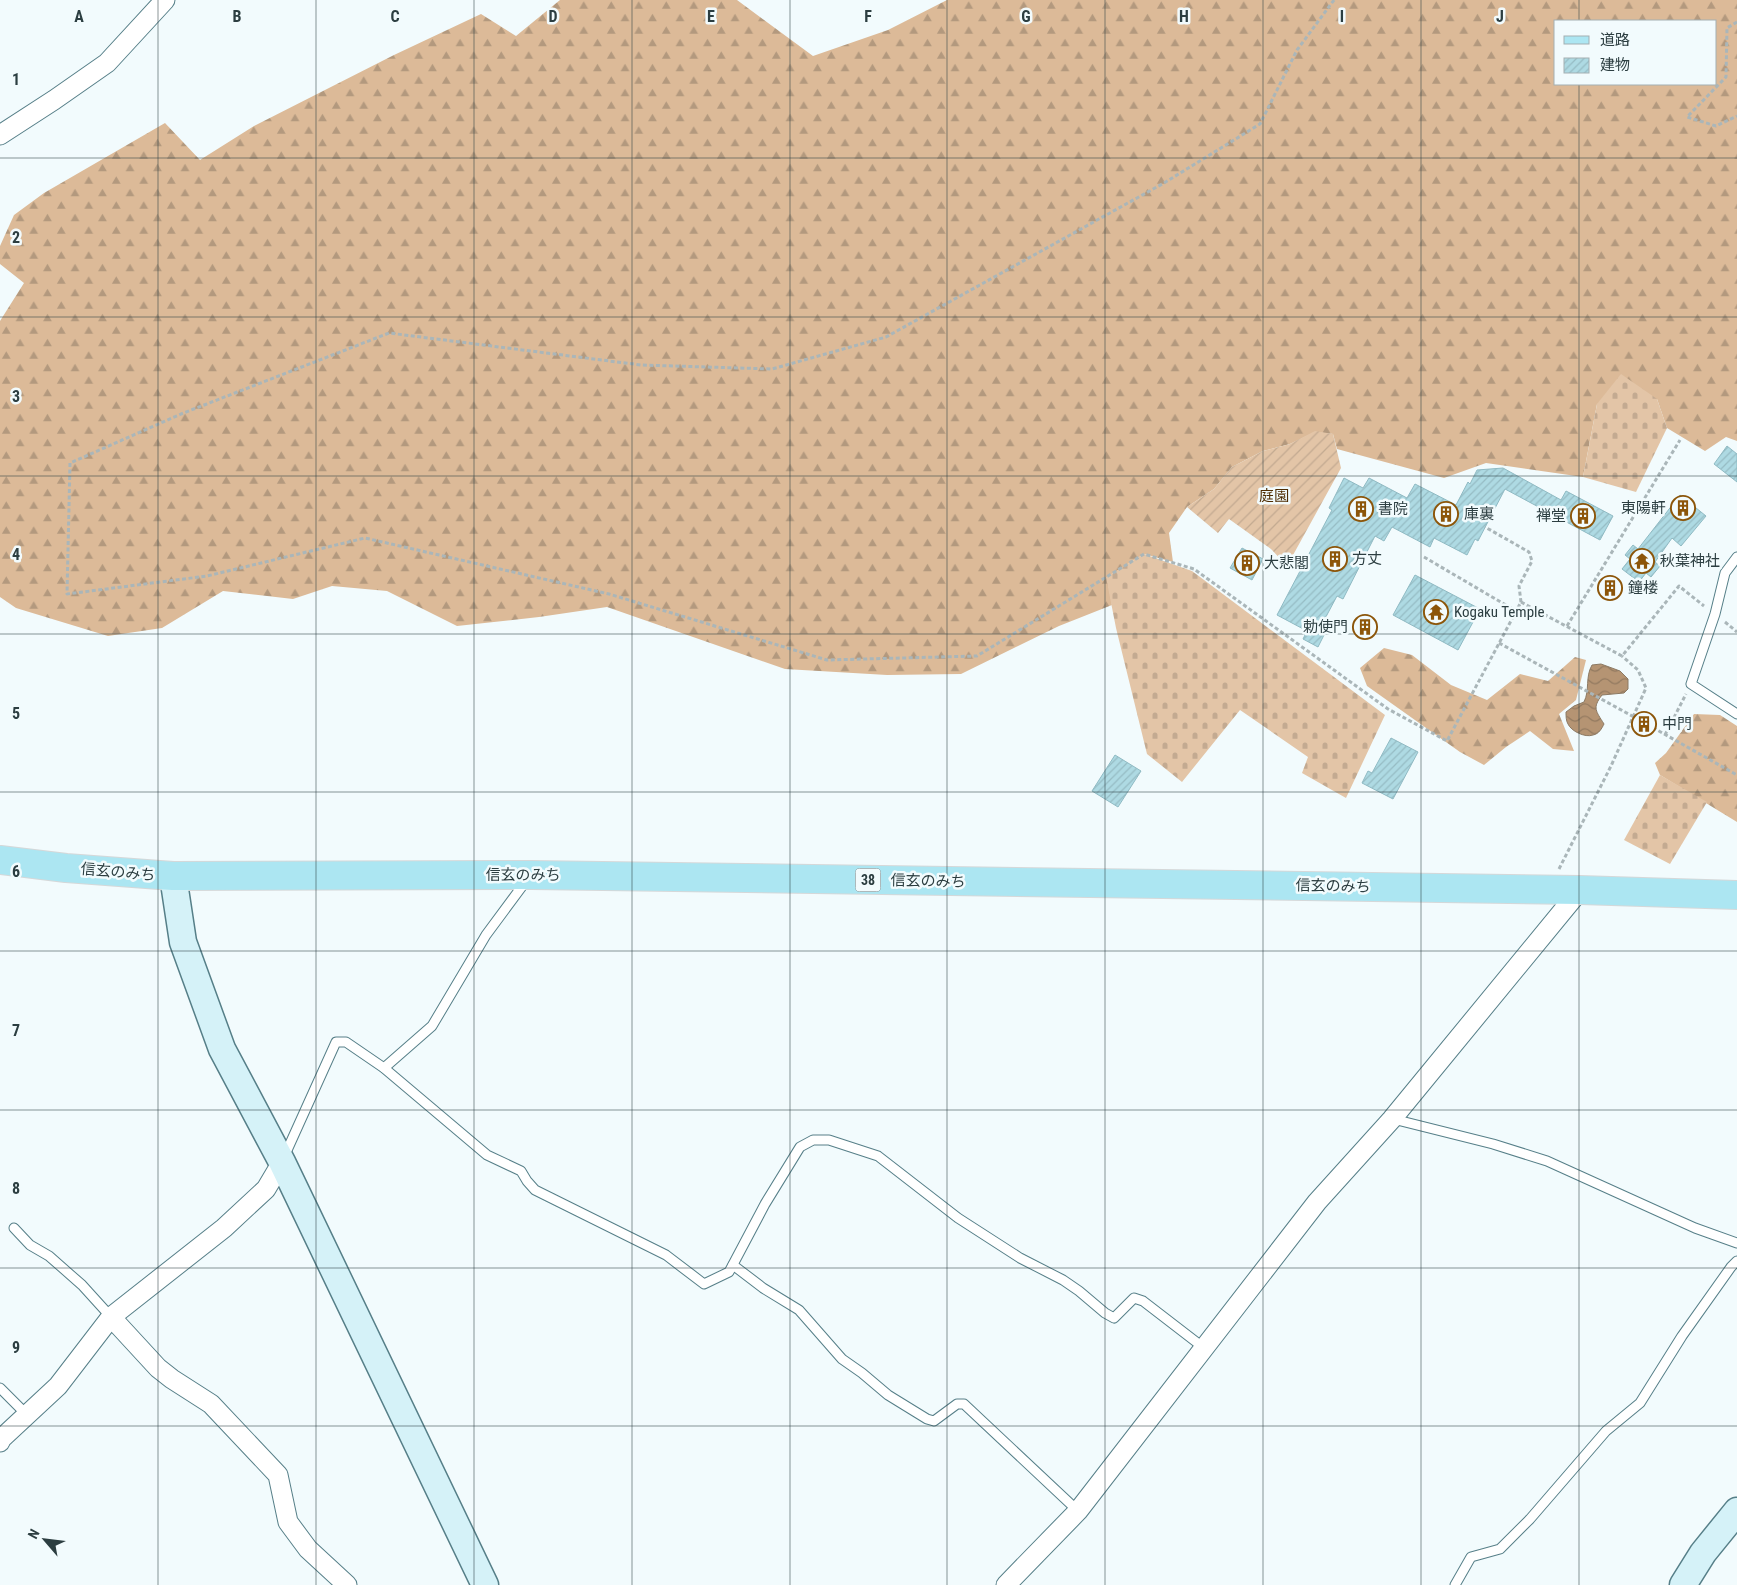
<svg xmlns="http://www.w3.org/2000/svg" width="1737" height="1585" font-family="'Roboto Condensed','Noto Sans JP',sans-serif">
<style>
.forest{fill:url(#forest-firs);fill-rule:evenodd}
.cemetery{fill:url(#cemetery-stones)}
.garden{fill:url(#garden-furrows)}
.water{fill:url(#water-waves);stroke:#8c7a64}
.building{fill:url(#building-hatch);stroke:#8fbac3}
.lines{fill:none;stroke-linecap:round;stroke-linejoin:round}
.lane-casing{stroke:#567f88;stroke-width:11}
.street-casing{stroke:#567f88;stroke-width:21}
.secondary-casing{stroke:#567f88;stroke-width:29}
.primary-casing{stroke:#d5d8d9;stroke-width:30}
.path{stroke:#aab6b9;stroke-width:3;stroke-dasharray:4 2.5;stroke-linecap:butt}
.lane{stroke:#fff;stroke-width:9}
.street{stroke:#fff;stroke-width:19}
.secondary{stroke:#d5f2f8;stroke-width:26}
.primary{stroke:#ace6f2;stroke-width:28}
.grid{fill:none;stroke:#2c3e41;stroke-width:1;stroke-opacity:0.55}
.labels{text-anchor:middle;stroke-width:5;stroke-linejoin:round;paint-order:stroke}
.shield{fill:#f2fbfd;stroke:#677779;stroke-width:1}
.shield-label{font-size:14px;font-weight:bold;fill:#2c3e41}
.park-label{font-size:15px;fill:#4f2d02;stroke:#f2fbfd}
.poi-label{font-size:15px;fill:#2c3e41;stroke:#f2fbfd;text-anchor:start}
.street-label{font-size:15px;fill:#2c3e41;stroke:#f2fbfd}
.grid-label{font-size:16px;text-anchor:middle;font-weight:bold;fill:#2c3e41;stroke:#f2fbfd;stroke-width:5;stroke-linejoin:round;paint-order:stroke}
</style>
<defs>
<pattern id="forest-firs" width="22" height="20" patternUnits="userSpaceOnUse" patternTransform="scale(1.25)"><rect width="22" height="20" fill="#dcba98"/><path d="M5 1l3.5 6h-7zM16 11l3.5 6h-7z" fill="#b3997e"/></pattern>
<pattern id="cemetery-stones" width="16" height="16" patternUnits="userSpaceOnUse" patternTransform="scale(1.25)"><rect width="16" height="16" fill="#e3c5a7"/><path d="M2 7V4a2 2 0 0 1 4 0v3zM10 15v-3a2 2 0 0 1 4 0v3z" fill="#c3aa91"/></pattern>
<pattern id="garden-furrows" width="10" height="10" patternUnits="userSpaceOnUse" patternTransform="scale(1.25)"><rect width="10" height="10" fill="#e3c5a7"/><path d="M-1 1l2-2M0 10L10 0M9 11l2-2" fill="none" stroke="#c3aa91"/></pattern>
<pattern id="water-waves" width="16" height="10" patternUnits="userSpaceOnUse" patternTransform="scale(1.25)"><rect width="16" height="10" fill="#b59473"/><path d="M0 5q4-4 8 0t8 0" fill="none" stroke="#937a60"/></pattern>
<pattern id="building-hatch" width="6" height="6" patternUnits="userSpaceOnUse" patternTransform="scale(1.25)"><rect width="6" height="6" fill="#aedae3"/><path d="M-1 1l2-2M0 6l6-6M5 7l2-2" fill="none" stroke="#96bcc4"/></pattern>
</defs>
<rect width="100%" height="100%" fill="#f2fbfd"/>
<g class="forest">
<path d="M560,0H737L813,56L888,30L947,0H1737V441L1726,437L1705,451L1667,428L1657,399L1597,404L1583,477L1486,463L1444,478L1337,449L1333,434L1315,432L1290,444L1263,451L1232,467L1214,489L1187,507L1169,533L1173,562L1144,554L1107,577L1112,605L1059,626L961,674L887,675L785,669L607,607L539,617L457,626L387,591L332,586L293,599L223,591L162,628L108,636L16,608L0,597V321L24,283L0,264V246L14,215L44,193L165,123L200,160L254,126L394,55L481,14L516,36ZM1556,21H1716V84H1556Z"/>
<polygon points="1384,648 1412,655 1451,685 1487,700 1520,674 1548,681 1575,657 1586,660 1576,700 1559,714 1574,751 1553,749 1530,731 1506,747 1484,765 1460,752 1367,686 1360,668"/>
<polygon points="1694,714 1720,715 1737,726 1737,822 1660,775 1655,763 1666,753"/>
</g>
<g class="cemetery">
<polygon points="1621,374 1657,399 1667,428 1636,492 1583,477 1597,404"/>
<polygon points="1144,554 1192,571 1385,715 1346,798 1302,773 1308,757 1240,710 1182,782 1147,754 1116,628 1106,577"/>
<polygon points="1660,775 1707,802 1670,864 1624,840"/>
</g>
<polygon class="garden" points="1315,431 1333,434 1341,468 1287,566 1271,549 1229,519 1218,533 1187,507 1214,489 1232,467 1263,451 1290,444"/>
<path class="water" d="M1601,664L1620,671L1628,679V689L1624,693L1602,695C1592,708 1596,711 1604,724C1602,728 1599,734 1593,735C1585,738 1571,731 1568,724C1566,721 1566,716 1566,712L1574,706L1584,702C1590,690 1585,677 1592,665Z"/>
<g class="building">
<polygon points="1727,446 1737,454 1737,482 1714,464"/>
<polygon points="1503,468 1561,500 1566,491 1613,516 1600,540 1505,489 1478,541 1475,539 1467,555 1434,538 1430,547 1392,527 1384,541 1375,536 1343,599 1337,596 1320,628 1326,631 1318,647 1303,639 1307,631 1277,615 1332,510 1329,508 1344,478 1363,488 1369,478 1407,498 1415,484 1456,505 1468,482 1470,484 1477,470"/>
<polygon points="1680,495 1706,516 1681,546 1672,538 1655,562 1660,566 1651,577 1646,573 1639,582 1622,569 1630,559 1625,555 1633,545 1638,549"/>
<polygon points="1242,548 1263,559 1252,580 1230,568"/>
<polygon points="1415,575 1480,609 1458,650 1393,615"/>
<polygon points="1608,578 1619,585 1612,598 1600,592"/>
<polygon points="1362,617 1375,625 1368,636 1355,629"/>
<polygon points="1391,738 1418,752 1393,799 1362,783 1368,771 1372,773"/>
<polygon points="1115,755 1141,771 1118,807 1092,791"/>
</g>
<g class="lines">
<defs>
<g id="lane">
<polyline points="1737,557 1725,573 1715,614 1691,684 1737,714"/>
<polyline points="384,1068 432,1026 486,935 526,881"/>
<polyline points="1393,1119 1493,1144 1547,1161 1695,1228 1737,1243"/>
<polyline points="284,1157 336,1042 346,1042 384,1068 487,1155 521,1171 527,1181 535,1190 666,1255 704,1284 729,1272 765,1204 800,1147 813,1140 829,1140 878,1156 958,1218 1020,1258 1063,1280 1079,1291 1105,1313 1114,1318 1134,1298 1143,1301 1204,1348"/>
<polyline points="14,1228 30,1245 49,1256 82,1285 111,1317"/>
<polyline points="733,1265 763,1288 799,1310 842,1359 862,1373 888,1395 927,1419 934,1421 957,1404 964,1404 1078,1511"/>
<polyline points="0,1388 27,1415"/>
<polyline points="1455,1585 1471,1557 1500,1549 1530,1519 1606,1431 1640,1403 1682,1336 1731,1267 1737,1261"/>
</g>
<g id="street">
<polyline points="0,135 54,100 107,63 165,0"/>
<polyline points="111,1317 158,1368 172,1379 211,1404 278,1475 288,1522 308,1549 347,1585"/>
<polyline points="0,1442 1,1439 58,1386 111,1317 224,1228 266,1189 282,1162"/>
<polyline points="1006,1585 1078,1511 1317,1202 1392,1119 1580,890"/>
</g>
<g id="secondary">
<polyline points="173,876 183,942 222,1049 282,1162 485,1585"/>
<polyline points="1683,1585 1703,1553 1737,1511"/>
</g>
<polyline id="primary" points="0,860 66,868 173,876 531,875 1580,890 1737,895"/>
</defs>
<use href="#lane" class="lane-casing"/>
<use href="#street" class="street-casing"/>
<use href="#secondary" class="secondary-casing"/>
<use href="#primary" class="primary-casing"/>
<g class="path">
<polyline points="1334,0 1297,50 1260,124 1164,183 886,337 772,369 641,365 389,333 181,414 70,463 67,594 207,576 365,538 609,594 827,660 977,656 1144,554 1194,569 1388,709 1447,741 1521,602 1519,586 1532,561 1529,552 1485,527"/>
<polyline points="1737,22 1727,28 1726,77 1687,117 1716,126 1737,116"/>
<polyline points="1424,557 1516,611"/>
<polyline points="1521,602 1622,656 1679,586 1704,606"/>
<polyline points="1725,622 1737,632"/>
<polyline points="1567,626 1680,440"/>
<polyline points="1499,643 1634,717 1737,775"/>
<polyline points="1665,735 1686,694"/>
<polyline points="1559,869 1611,766 1646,688 1638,670 1622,656"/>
</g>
<use href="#lane" class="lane"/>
<use href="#street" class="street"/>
<use href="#secondary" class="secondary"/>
<use href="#primary" class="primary"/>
</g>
<path class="grid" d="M158,0V1585M316,0V1585M474,0V1585M632,0V1585M790,0V1585M947,0V1585M1105,0V1585M1263,0V1585M1421,0V1585M1579,0V21M1579,84V1585M0,158H1737M0,317H1737M0,476H1737M0,634H1737M0,792H1737M0,951H1737M0,1110H1737M0,1268H1737M0,1426H1737"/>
<defs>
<symbol id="building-ring" viewBox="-11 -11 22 22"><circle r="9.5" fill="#f2fbfd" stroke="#8c5509" stroke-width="1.5"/><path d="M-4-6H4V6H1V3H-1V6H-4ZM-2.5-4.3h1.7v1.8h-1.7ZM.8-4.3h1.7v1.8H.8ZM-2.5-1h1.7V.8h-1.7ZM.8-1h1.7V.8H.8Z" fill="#8c5509"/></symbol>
<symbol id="temple-ring" viewBox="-11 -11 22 22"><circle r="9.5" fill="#f2fbfd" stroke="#8c5509" stroke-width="1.5"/><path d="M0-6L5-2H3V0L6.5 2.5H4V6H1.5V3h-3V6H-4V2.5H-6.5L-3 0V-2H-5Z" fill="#8c5509"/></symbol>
</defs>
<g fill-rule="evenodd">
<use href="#building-ring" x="1669" y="494" width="28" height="28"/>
<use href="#building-ring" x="1347" y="495" width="28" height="28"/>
<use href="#building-ring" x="1432" y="500" width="28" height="28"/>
<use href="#building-ring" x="1569" y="502" width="28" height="28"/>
<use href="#building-ring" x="1321" y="545" width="28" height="28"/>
<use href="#temple-ring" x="1628" y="547" width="28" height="28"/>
<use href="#building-ring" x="1233" y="549" width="28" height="28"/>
<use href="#building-ring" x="1596" y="574" width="28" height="28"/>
<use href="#temple-ring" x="1422" y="598" width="28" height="28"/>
<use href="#building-ring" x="1351" y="613" width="28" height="28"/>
<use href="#building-ring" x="1630" y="710" width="28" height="28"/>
</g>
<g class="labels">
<rect class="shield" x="855.5" y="868.5" width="25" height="23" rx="4"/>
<g class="shield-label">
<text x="868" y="885">38</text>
</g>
<g class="park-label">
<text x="1274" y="501">庭園</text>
</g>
<g class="poi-label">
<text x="1666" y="513" text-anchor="end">東陽軒</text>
<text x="1378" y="514">書院</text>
<text x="1464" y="519">庫裏</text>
<text x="1566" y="521" text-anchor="end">禅堂</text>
<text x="1352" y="564">方丈</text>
<text x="1660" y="566">秋葉神社</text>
<text x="1264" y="568">大悲閣</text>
<text x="1628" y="593">鐘楼</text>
<text x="1454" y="617">Kogaku Temple</text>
<text x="1348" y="632" text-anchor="end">勅使門</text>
<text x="1662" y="729">中門</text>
</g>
<g class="street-label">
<text transform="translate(118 872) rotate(5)" y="5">信玄のみち</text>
<text x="523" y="880">信玄のみち</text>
<text transform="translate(928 881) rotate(1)" y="5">信玄のみち</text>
<text transform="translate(1333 886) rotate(1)" y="5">信玄のみち</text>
</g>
</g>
<g class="grid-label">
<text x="79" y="22">A</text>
<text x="237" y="22">B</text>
<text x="395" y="22">C</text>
<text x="553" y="22">D</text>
<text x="711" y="22">E</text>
<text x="868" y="22">F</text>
<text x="1026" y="22">G</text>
<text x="1184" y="22">H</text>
<text x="1342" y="22">I</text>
<text x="1500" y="22">J</text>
<text x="16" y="85">1</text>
<text x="16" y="243">2</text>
<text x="16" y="402">3</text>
<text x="16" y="560">4</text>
<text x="16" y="719">5</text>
<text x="16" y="877">6</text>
<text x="16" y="1036">7</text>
<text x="16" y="1194">8</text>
<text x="16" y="1353">9</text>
</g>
<rect x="1554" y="20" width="162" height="65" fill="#f2fbfd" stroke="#a3afb2"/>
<rect x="1564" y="36" width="25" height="8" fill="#ace6f2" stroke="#a3afb2"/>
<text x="1600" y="45" font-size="15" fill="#2c3e41">道路</text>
<rect x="1564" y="58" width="25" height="15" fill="url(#building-hatch)" stroke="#a3afb2"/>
<text x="1600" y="70" font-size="15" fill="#2c3e41">建物</text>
<g transform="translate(45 1540) rotate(298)" stroke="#f2fbfd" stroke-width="4" paint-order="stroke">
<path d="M0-4L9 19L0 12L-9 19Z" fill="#2c3e41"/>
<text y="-8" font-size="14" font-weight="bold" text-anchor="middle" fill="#2c3e41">N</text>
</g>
</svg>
